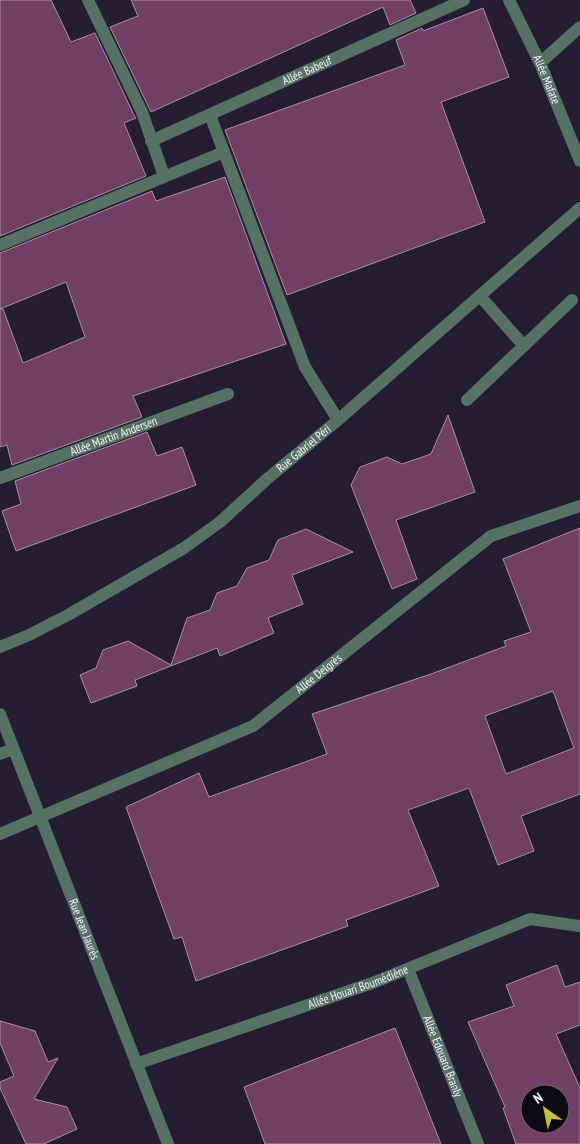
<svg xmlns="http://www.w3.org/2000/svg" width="580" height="1144" font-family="'PT Sans Narrow',sans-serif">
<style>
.building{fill:#724067;stroke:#a890a2;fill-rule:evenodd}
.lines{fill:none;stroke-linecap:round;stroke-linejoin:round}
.minor{stroke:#567264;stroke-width:12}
.labels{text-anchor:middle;stroke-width:4.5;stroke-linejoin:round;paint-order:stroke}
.street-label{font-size:12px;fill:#f6f2fe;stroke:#0d0a13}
</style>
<rect width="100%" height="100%" fill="#251e33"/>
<g class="building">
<polygon points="0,0 51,0 71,42 95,33 134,115 136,118 124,123 146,176 0,236"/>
<polygon points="131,0 410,0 416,13 390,25 383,7 151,112 110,27 138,16"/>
<polygon points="483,8 509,77 441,102 485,222 287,295 225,130 405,65 396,40 422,28 423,31"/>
<polygon points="225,177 286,344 133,396 142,417 12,465 7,445 0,447 0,309 3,309 23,363 85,337 66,282 0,309 0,253 152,191 156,201"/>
<polygon points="448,415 475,492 396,520 417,579 392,589 351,485 360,467 387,457 402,464 431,454"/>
<polygon points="147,432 157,456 182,447 196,485 16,551 2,511 21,504 15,481"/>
<path d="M580,528V794L521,816L534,851L498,865L469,788L408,810L439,886L346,920L348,926L196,981L182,937L174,939L126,807L199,773L209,797L327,754L312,714L431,674L506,646L504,641L531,632L503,559ZM553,691L574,748L506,774L485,716Z"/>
<polygon points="306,529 353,552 292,575 303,604 268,618 274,633 220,656 217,648 135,680 137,686 91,703 80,675 96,668 103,650 128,641 171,665 187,618 210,610 217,593 237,586 247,568 269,560 278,540"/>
<path d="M557,965L565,987L580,982V1025L556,1034L580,1088V1144H516L503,1108L505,1107L468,1022L514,1006L506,985ZM530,1094H560V1124H530Z"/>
<polygon points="0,1021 35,1031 48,1062 58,1058 34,1099 67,1107 77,1129 44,1144 26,1144 0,1088 0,1082 14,1076 0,1043"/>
<polygon points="395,1028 441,1144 265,1144 244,1087"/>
</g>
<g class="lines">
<g class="minor">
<polyline points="88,0 142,112 164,176"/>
<path id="s1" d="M509,0L540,63L580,161"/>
<polyline points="540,63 580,27"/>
<polyline points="210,115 305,367 338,420"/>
<path id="s2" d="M151,141L464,0"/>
<polyline points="0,245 224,152"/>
<polyline points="480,296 524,346"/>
<polyline points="467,400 572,300"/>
<path id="s3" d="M0,478L228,394"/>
<path id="s4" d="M0,647L29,635L68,615L184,548L220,522L267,479L338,420L580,208"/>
<path id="s5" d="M0,714L168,1144"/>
<polyline points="0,754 13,749"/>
<path id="s6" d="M0,834L253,726L491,536L580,506"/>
<path id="s7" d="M408,969L478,1144"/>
<path id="s8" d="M136,1064L375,982L530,919L580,926"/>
</g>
</g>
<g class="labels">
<g class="street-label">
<text dy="4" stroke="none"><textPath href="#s2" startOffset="171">Allée Babeuf</textPath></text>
<text dy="4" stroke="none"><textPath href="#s1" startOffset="88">Allée Mafate</textPath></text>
<text dy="4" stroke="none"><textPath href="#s3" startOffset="121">Allée Martin Andersen</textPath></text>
<text dy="4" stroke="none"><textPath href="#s4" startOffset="365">Rue Gabriel Péri</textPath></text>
<text dy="4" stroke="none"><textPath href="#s6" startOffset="359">Allée Delgrès</textPath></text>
<text dy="4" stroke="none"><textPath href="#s5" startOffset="231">Rue Jean Jaurès</textPath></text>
<text dy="4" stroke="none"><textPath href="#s8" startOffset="235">Allée Houari Boumédiène</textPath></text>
<text dy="4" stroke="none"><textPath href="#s7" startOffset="94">Allée Edouard Branly</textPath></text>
</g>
</g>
<g transform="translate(545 1109) rotate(327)"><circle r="24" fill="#0d0a13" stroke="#6a6771"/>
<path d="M0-4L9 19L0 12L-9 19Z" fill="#c0be40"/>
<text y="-8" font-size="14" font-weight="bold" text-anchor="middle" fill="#f6f2fe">N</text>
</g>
</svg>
